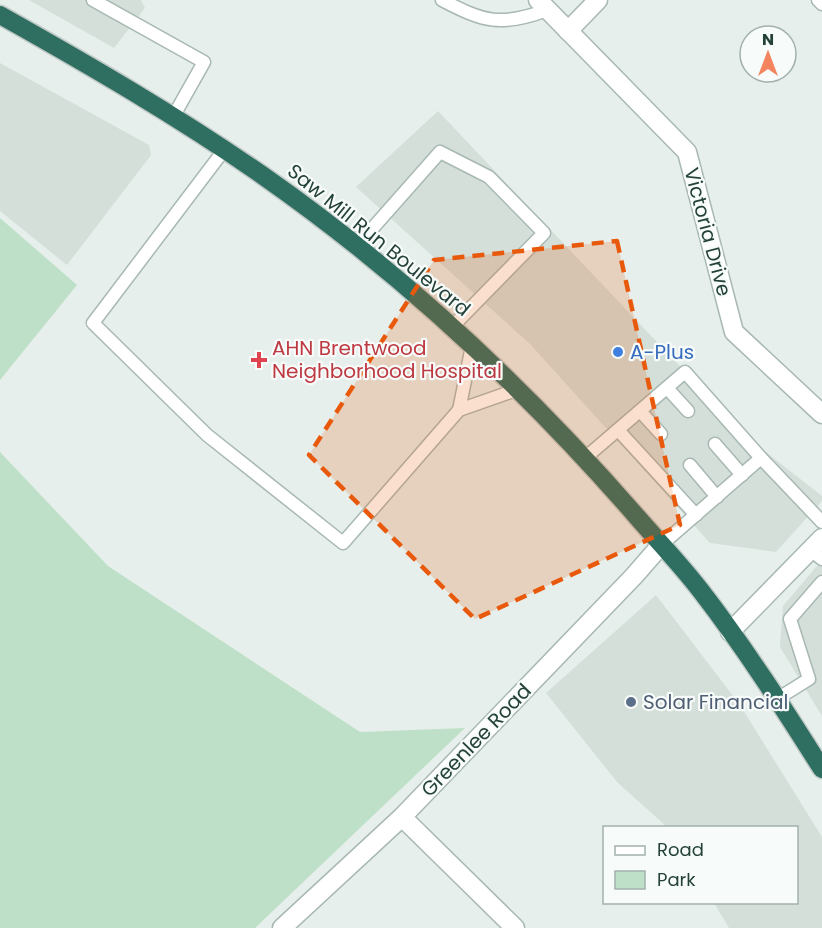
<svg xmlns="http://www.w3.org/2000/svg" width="822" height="928" font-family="Poppins,sans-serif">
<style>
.built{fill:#d4dfda}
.green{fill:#bfe0c8}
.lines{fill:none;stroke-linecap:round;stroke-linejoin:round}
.lane-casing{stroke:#a8b8b2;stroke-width:15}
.street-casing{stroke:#a8b8b2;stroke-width:21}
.highway-casing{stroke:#c2cac8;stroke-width:21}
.lane{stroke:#fff;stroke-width:12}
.street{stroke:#fff;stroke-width:18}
.highway{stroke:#2f6f62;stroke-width:18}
.marked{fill:#e8590c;fill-opacity:0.2;stroke:#e8590c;stroke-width:4.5;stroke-dasharray:12 8;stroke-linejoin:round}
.shop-dot{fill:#3f7fe0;stroke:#f7fbf9;stroke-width:2}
.health-dot{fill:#e0444e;stroke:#f7fbf9;stroke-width:2}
.service-dot{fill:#5c6f8a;stroke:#f7fbf9;stroke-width:2}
.labels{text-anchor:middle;stroke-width:4.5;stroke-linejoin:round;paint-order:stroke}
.street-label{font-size:20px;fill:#24423a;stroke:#f7fbf9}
.health-label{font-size:20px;fill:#be3a42;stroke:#f7fbf9;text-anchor:start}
.shop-label{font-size:20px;fill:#366cbe;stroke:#f7fbf9;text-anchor:start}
.service-label{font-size:20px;fill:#4e5e75;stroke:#f7fbf9;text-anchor:start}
</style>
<rect width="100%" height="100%" fill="#e6efeb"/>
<g class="built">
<polygon points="29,0 141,0 145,8 114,48"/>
<polygon points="0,63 149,145 151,155 67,265 0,211"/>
<polygon points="438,111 748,438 822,496 822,501 776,552 710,543 530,344 356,187"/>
<polygon points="822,560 822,716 780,647 783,606"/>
<polygon points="656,595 740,705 822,837 822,928 729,928 714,903 796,902 796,828 667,827 617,782 546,693"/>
</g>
<g class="green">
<polygon points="0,218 77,285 0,380"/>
<polygon points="0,452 108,566 360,732 465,728 255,928 0,928"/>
</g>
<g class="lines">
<defs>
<g id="lane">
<polyline points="93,0 204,62 173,117"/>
<path d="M442,0C484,22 501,27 547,10"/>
<polyline points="818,0 822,4"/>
<polyline points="224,150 93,323 207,435 343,543 459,410 519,389"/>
<polyline points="356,247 440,152 489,177 544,233 452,327"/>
<polyline points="667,388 688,411"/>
<polyline points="459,410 472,346"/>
<polyline points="640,411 661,434"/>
<polyline points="618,430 696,515"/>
<polyline points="715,444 742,475"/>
<polyline points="585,458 685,372 761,458"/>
<polyline points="690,465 717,497"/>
<polyline points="661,545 761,458 822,522"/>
<polyline points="810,550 822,559"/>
<polyline points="777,699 809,679 790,619 822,582"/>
</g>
<g id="street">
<polyline points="538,0 687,152 734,332 822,414"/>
<polyline points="568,31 598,0"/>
<polyline points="730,632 822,538"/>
<polyline points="402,817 515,928"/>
<polyline points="282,928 402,817 634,576 661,545"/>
</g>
<path id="highway" d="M0,15C89,65 177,116 262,175C401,272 527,390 638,518C659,542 682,566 701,591C745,648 784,709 822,769"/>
</defs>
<use href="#lane" class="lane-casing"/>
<use href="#street" class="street-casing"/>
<use href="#highway" class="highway-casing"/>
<use href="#lane" class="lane"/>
<use href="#street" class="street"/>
<use href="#highway" class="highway"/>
</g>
<path class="marked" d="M617,241L680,525L475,619L309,455L434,260Z"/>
<circle class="shop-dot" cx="618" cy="352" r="6"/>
<path class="health-dot" d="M256 351h6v6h6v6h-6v6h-6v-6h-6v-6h6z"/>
<circle class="service-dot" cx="631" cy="702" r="6"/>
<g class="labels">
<g class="street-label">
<text transform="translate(708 232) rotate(75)" y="7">Victoria Drive</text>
<text transform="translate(379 240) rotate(39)" y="7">Saw Mill Run Boulevard</text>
<text transform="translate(476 740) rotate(-46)" y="7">Greenlee Road</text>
</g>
<g class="health-label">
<text x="272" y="355">AHN Brentwood<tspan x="272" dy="23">Neighborhood Hospital</tspan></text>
</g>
<g class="shop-label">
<text x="630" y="359">A-Plus</text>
</g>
<g class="service-label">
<text x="643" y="709">Solar Financial</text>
</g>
</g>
<rect x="603" y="826" width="195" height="78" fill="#f7fbf9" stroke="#a3b1ad" stroke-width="1.5"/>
<rect x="615" y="846" width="30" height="9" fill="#ffffff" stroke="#a3b1ad" stroke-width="1.5"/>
<text x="657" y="856" font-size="18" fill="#24423a">Road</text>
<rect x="615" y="871" width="30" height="18" fill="#bfe0c8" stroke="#a3b1ad" stroke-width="1.5"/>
<text x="657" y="886" font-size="18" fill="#24423a">Park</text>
<g transform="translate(768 54)"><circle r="28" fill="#f7fbf9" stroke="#a3b1ad" stroke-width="1.5"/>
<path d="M0-4.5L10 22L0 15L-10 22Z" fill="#f4845f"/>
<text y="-9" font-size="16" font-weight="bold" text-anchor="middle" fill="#24423a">N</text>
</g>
</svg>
